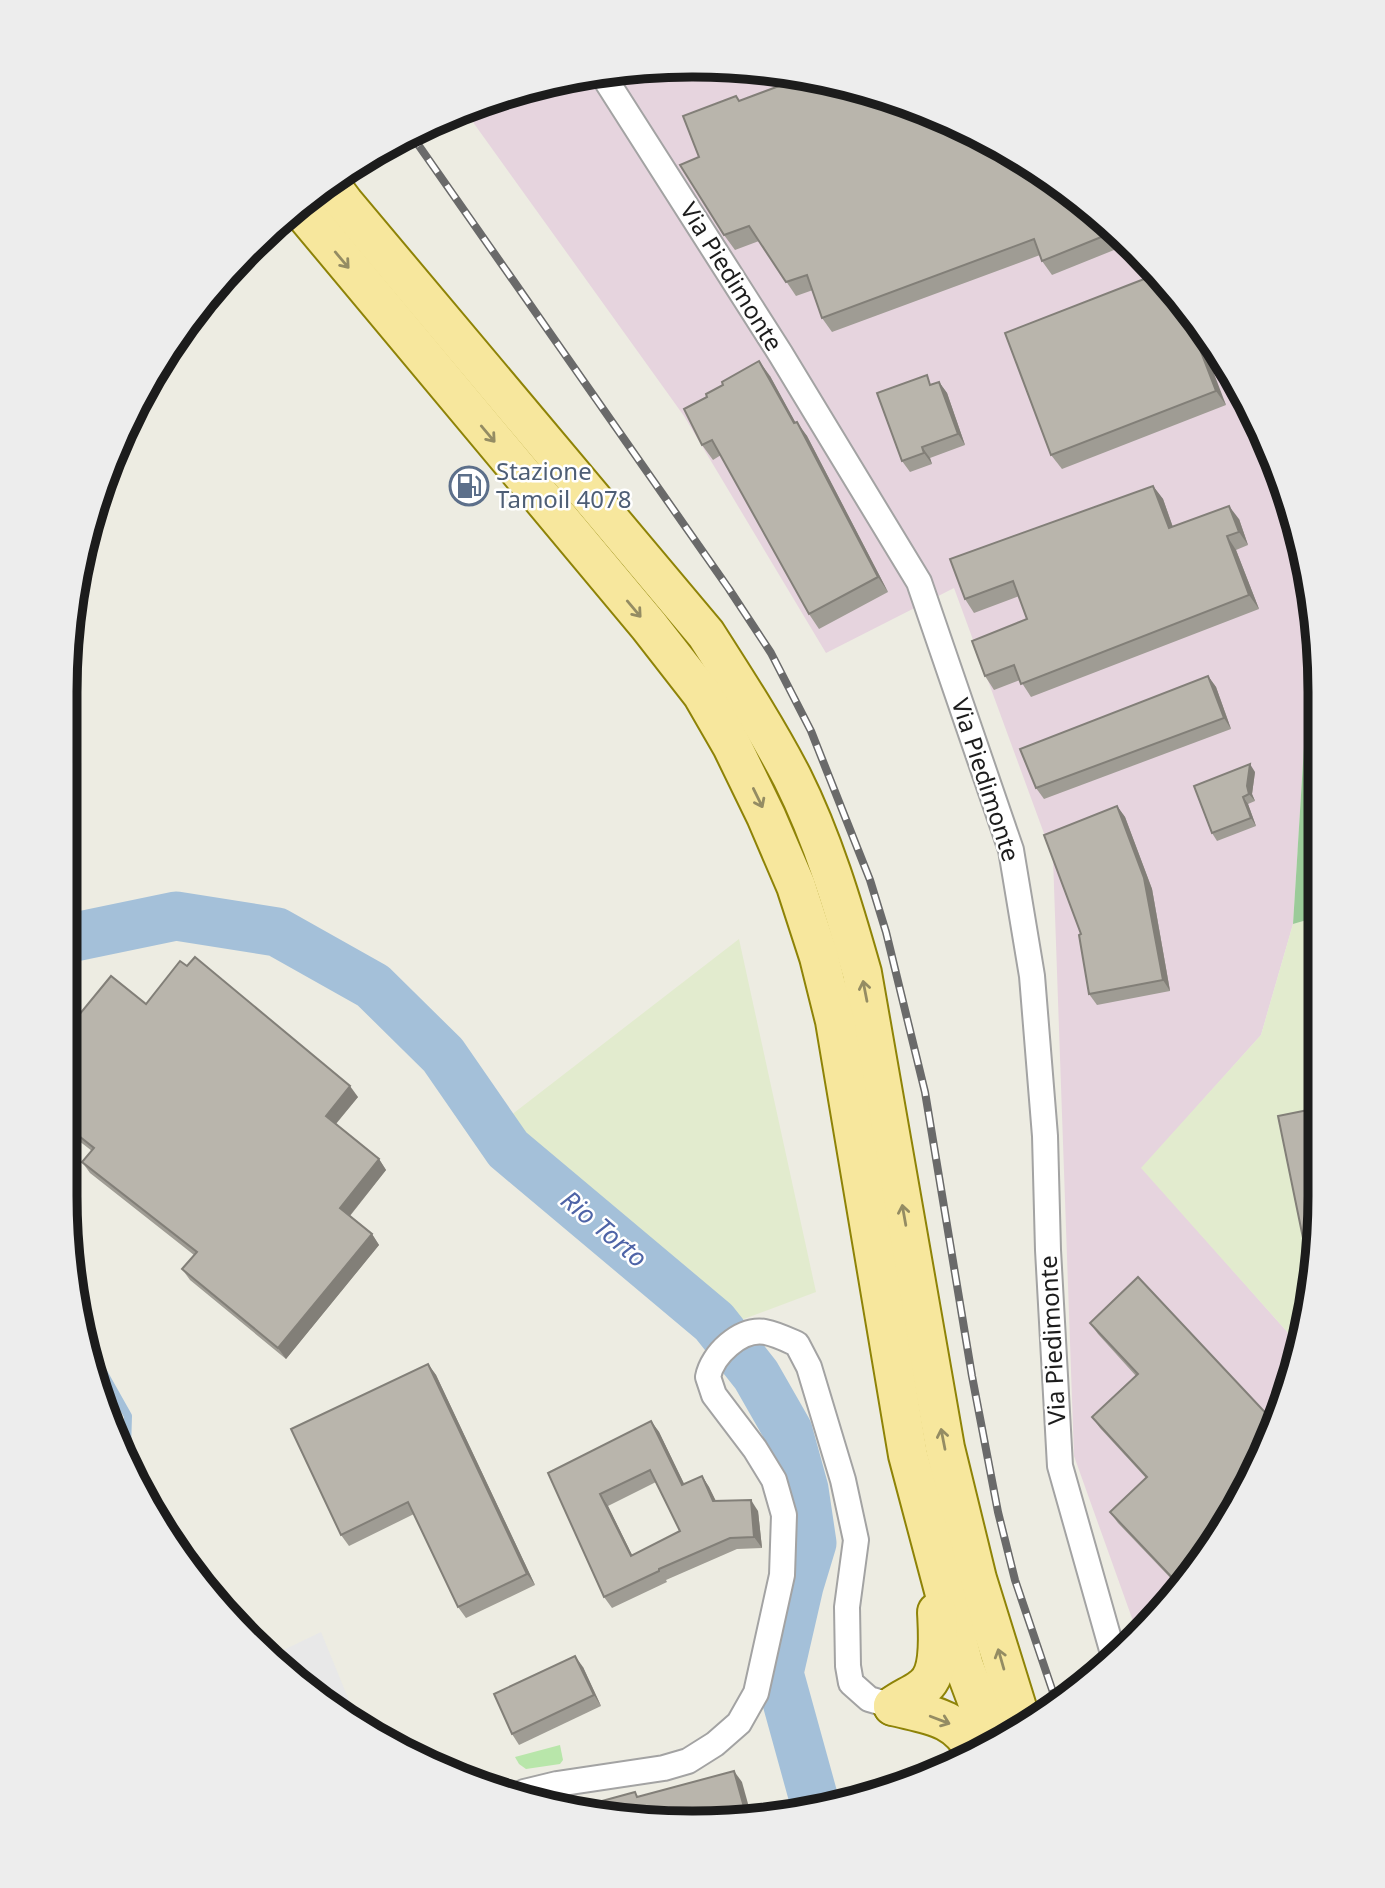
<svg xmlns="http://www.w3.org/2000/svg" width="1385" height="1888" font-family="'Noto Sans',sans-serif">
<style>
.industrial{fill:#e6d4de}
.farmland{fill:#e2ebce}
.grass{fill:#b8e6aa}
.forest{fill:#9bcb99}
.parking{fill:#e8e8e8}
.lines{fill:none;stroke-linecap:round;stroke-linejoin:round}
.stream{stroke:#a4c0d9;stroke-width:8}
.river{stroke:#a4c0d9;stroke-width:49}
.minor-casing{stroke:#a3a3a3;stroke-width:28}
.primary-casing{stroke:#8e8307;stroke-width:42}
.minor{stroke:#fff;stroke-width:24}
.primary{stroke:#f7e79d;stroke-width:38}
.rail-casing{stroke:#6a6a6a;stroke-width:8}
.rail{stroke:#fff;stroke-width:5;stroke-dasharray:16;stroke-linecap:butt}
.wall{fill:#9f9c94;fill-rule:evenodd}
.shaded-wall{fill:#827f78}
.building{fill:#b9b5ac;stroke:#827f78;stroke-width:2;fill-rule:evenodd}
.oneway{stroke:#948c63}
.labels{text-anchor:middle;stroke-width:5;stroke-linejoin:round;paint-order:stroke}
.street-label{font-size:24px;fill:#1c1c1c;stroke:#fff}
.service-label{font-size:24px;fill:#4e5e75;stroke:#fff;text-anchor:start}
.water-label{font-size:26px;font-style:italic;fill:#4e64a7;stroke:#fff}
.rim{fill:none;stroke:#1c1c1c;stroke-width:9}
</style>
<rect width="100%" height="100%" fill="#edece2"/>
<polygon class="industrial" points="651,66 774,70 894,98 1106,220 1190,310 1272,452 1313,602 1293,924 1261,1035 1142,1168 1298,1344 1287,1397 1236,1509 1165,1609 1138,1635 1074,1456 1053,858 954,588 826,653 684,416 465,111 530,86"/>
<g class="farmland">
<polygon points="1317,917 1319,1237 1298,1344 1141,1168 1261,1035 1293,924"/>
<polygon points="739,939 816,1292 741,1320 654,1241 506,1119"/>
</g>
<polygon class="grass" points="560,1745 563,1760 560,1764 526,1769 519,1764 515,1757"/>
<polygon class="forest" points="1313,602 1315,610 1317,917 1293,924"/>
<polygon class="parking" points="321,1632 357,1720 279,1668 269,1657"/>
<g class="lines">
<polyline class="stream" points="83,1336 128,1416 127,1449"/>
<polyline class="river" points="65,939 176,916 277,932 373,986 443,1055 508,1149 714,1322 756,1375 788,1431 804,1489 812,1543 799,1586 779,1673 816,1807"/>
<defs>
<g id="minor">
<polyline points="602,74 780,353 919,582 1011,850 1032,976 1045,1136 1048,1250 1060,1466 1114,1657"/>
<path d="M524,1792L557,1784L664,1768L688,1761L715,1744L739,1723L756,1693L782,1575L784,1515L774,1480L755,1449L714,1395L708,1377C712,1355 740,1328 765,1332C776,1334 786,1339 797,1344L809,1367L843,1480L856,1540L847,1607L848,1666L851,1683L869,1699L893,1706"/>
</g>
<g id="primary">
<path d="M329,183L344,203L706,634C736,681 766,727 792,777C823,839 843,906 862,973L945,1448L977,1579L1022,1724"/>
<polyline points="299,207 649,626 702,694 732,746 766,816 796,886 819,957 835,1021 908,1455 964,1666 992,1741"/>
<path d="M893,1706C902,1699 913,1695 922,1688C942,1675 938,1633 937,1612"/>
<path d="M893,1706C929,1715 956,1716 975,1751"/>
</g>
</defs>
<use href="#minor" class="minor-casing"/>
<use href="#primary" class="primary-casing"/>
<use href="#minor" class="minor"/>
<use href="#primary" class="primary"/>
<defs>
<polyline id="rail" points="410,133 729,589 771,653 811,731 870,880 886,932 925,1092 972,1376 998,1512 1015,1580 1057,1704"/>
</defs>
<use href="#rail" class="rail-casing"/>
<use href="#rail" class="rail"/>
</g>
<g class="wall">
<polygon points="736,96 740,101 1106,220 1129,244 1052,275 1042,261 1040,255 832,332 822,318 813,290 796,296 759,241 735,250 724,235 699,157"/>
<polygon points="1157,274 1226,405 1062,469 1051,455"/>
<polygon points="770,376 795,422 807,436 888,592 819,629 809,614 721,455 713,460 702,445"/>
<polygon points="939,382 947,393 965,445 930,458 932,464 910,472 902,461 933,384"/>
<polygon points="1153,486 1163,499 1173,527 1239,519 1248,545 1236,550 1259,609 1031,697 1020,680 994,690 985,676 1027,619 1019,596 974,613 965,599"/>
<polygon points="1208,676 1216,687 1231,729 1044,799 1036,788"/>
<polygon points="1255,772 1252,794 1255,801 1248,804 1256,826 1217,841 1212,833"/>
<polygon points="1117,806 1125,817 1152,889 1170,991 1097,1005 1089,994 1081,934"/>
<polygon points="146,1004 358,1097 336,1124 379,1159 386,1170 350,1216 372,1234 379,1245 286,1359 190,1280 182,1269 194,1255 90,1173 82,1162 92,1151 65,1130 65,1032"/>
<polygon points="1090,1323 1275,1423 1236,1509 1180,1588 1118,1523 1110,1512 1146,1478 1100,1428 1092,1417 1136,1376 1098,1334"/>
<polygon points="428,1364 436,1375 535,1585 466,1618 458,1607 414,1514 349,1546 341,1535"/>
<path d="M651,1421L659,1432L684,1484L702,1476L709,1487L716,1501L758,1511L762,1548L737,1549L666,1580L667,1582L612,1608L604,1597L548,1473ZM656,1482L680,1531L632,1555L608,1506Z"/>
<polygon points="583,1667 601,1706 519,1745 512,1734"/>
</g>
<g class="shaded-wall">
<polygon points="1181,300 1189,308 1226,405 1216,391"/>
<polygon points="759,361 770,376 804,438 794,423"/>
<polygon points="939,382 947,393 965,445 958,434"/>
<polygon points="797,422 807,436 888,592 878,577"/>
<polygon points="922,447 930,458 932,464 924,453"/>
<polygon points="1153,486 1163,499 1178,542 1169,528"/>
<polygon points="1229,506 1239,519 1248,545 1239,532"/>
<polygon points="1227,536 1236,550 1259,609 1249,595"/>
<polygon points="1208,676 1216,687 1231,729 1224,718"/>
<polygon points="1250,764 1255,772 1252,794 1255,801 1249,794 1247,786"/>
<polygon points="1243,797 1248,804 1256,826 1251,818"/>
<polygon points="1117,806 1125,817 1152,889 1170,991 1163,980"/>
<polygon points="350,1086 358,1097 333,1127 326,1116"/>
<polygon points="379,1159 386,1170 347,1219 340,1208"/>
<polygon points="372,1234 379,1245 286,1359 278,1348"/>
<polygon points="428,1364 436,1375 535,1585 527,1574"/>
<polygon points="651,1421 659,1432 690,1496 682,1485"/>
<polygon points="702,1476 709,1487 721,1512 713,1501"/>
<polygon points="600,1494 608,1506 638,1567 631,1556"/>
<polygon points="751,1500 758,1511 762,1548 754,1537"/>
<polygon points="575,1656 583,1667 601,1706 594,1695"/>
<polygon points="734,1771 742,1782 752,1818 747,1818"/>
</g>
<g class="building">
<polygon points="803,77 894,98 1006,149 1106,220 1116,231 1042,261 1034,239 822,318 807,275 786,282 749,226 724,235 680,165 699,157 683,116 736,96 739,101"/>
<polygon points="1157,274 1181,300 1216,391 1051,455 1005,333"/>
<polygon points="759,361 794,423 797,422 878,577 809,614 712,440 702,445 684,409 707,397 706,394 723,385 722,382"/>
<polygon points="927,375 930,385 939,382 958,434 922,447 924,453 902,461 877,393"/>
<polygon points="1153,486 1169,528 1229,506 1239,532 1227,536 1249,595 1021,684 1014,665 985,676 972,641 1027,619 1013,581 965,599 950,559"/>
<polygon points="1208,676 1224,718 1036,788 1020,749"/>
<polygon points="1250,764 1247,786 1249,794 1243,797 1251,818 1212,833 1194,786"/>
<polygon points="1117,806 1144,878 1163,980 1089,994 1079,935 1081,934 1044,835"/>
<polygon points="195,957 350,1086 326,1116 379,1159 340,1208 372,1234 278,1348 182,1269 197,1252 82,1162 94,1148 65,1125 65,1032 111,976 146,1004 180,961 187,966"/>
<polygon points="1318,1108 1319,1237 1311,1277 1278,1116"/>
<polygon points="1138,1277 1275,1423 1236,1509 1181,1587 1110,1512 1147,1477 1092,1417 1138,1374 1090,1323"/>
<polygon points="428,1364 527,1574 458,1607 408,1502 341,1535 291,1429"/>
<path d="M651,1421L682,1485L702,1476L713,1501L751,1500L754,1537L730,1538L659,1569V1571L604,1597L548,1473ZM650,1470L680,1531L631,1556L600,1494Z"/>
<polygon points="575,1656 594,1695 512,1734 494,1694"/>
<polygon points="734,1771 747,1818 610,1818 576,1808 635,1792 637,1797"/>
</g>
<defs><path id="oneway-shaft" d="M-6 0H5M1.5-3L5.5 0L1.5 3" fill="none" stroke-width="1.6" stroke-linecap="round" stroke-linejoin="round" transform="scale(1.75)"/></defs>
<g class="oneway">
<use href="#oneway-shaft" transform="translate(342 260) rotate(50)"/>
<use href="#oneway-shaft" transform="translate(488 434) rotate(50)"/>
<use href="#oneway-shaft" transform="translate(634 609) rotate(50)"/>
<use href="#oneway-shaft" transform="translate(758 798) rotate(64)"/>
<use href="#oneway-shaft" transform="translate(865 991) rotate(-101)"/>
<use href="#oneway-shaft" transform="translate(904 1215) rotate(-100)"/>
<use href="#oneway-shaft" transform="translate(943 1439) rotate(-101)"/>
<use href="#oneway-shaft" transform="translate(1001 1659) rotate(-106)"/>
<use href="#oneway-shaft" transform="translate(940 1720) rotate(21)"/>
</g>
<defs>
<symbol id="fuel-ring" viewBox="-11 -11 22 22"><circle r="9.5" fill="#fff" stroke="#5c6f8a" stroke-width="1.5"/><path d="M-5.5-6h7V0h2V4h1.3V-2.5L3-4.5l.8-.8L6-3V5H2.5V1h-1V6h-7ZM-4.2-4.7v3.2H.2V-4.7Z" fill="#5c6f8a"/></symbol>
</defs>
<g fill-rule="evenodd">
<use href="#fuel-ring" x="447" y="464" width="44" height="44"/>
</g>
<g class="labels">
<g class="street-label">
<text transform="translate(731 277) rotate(58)" y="8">Via Piedimonte</text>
<text transform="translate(985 780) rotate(72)" y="8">Via Piedimonte</text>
<text transform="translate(1053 1340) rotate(-93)" y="8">Via Piedimonte</text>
</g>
<g class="service-label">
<text x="496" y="480">Stazione<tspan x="496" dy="28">Tamoil 4078</tspan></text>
</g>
<g class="water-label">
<text transform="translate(604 1229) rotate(40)" y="9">Rio Torto</text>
</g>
</g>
<path d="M0 0H1385V1888H0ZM692 77H693A615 615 0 0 1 1308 692V1196A615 615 0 0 1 693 1811H692A615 615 0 0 1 77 1196V692A615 615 0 0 1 692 77Z" fill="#ededed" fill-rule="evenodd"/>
<path class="rim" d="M692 77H693A615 615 0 0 1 1308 692V1196A615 615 0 0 1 693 1811H692A615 615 0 0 1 77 1196V692A615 615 0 0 1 692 77Z"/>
</svg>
